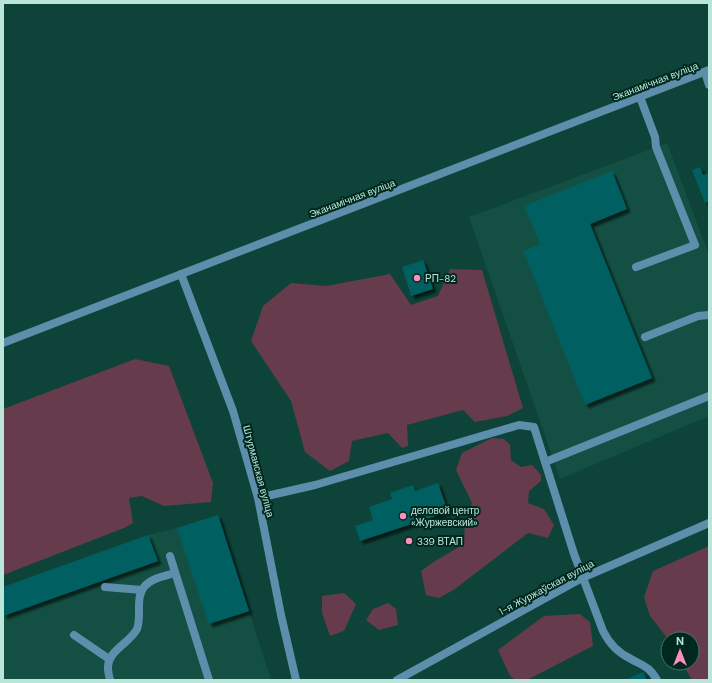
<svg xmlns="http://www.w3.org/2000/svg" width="712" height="683" font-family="'DM Sans',sans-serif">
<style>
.built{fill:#135043}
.green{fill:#663c4c}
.building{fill:#045f60;filter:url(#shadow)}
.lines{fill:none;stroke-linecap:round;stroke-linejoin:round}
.lane{stroke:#5d8eab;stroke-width:8}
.street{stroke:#5d8eab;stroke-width:8}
.poi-dot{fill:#fe8ebb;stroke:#00281f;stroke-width:1.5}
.labels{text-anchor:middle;stroke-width:4;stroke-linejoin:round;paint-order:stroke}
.street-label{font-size:10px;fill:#bae6d9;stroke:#00281f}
.poi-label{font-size:10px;fill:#bae6d9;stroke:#00281f;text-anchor:start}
</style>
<defs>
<filter id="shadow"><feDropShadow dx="3.5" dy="3.5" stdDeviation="1" flood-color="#0009"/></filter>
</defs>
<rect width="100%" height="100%" fill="#0d4338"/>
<g class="built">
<polygon points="667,143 709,255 709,416 560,479 469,217"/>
<polygon points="218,515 271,680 3,680 3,587 148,535 177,528"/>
</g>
<g class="green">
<polygon points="450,269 482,270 523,408 507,416 475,422 463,410 407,425 408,446 402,448 388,433 352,441 349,461 330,471 305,452 291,401 251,341 263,306 291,283 326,286 390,274 411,305 438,296"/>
<polygon points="135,359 169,366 213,483 211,502 164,506 142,496 129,498 133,523 124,528 3,575 3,409"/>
<polygon points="492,438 504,439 510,445 511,460 521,467 532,465 541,475 541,481 529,491 528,503 544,509 554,525 548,538 528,533 455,589 439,598 426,595 421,571 435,561 464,544 465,521 472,503 456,470 462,453"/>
<polygon points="709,546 709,680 692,680 682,663 692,663 692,639 668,639 650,616 644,597 653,571"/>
<polygon points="344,593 356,604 344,631 330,636 322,613 322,596"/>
<polygon points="388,603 396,609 398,625 379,630 366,620 373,609"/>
<polygon points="580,614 590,622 593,646 527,680 516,680 510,676 498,650 544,616"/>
</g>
<g class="building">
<polygon points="700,167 703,175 709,173 709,201 705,203 692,170"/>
<polygon points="612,171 627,209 590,224 652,378 585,405 523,251 540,244 524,206"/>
<polygon points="423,260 433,289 411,296 402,267"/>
<polygon points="438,483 448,512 360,541 355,526 373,520 369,507 392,499 390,493 413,485 415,491"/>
<polygon points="218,515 249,611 209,624 177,528"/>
<polygon points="148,535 158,561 3,616 3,587"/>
<polygon points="643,672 647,680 625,680"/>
</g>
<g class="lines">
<g class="lane">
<polyline points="705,72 709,85"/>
<polyline points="636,267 695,245 656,147 655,137 640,97"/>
<polyline points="645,337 698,316 709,315"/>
<polyline points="545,462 709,396"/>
<path d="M258,498L315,485L519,425L534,427L574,554L603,631C609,643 618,653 631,659C643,666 649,666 657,680"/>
<polyline points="170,556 209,680"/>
<polyline points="105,587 142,590"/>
<polyline points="74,635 109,659"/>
<path d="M110,680C109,676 108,672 108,668C107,651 130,643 137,629C142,616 135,598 144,587C151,578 165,576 175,573"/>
</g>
<g class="street">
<polyline points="181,274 233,411 258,498 281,615 296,680"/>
<polyline points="3,343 709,70"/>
<polyline points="397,680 582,578 709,523"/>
</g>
</g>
<g class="poi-dot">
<circle cx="417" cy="278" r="4"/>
<circle cx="403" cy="516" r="4"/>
<circle cx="409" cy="541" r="4"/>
</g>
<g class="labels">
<g class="street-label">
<text transform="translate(655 81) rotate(-21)" y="4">Эканамічная вуліца</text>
<text transform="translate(352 198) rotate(-21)" y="4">Эканамічная вуліца</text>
<text transform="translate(259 471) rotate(75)" y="4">Штурманская вуліца</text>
<text transform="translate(546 587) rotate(-28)" y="4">1-я Журжаўская вуліца</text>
</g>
<g class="poi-label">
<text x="425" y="282">РП-82</text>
<text x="411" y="514">деловой центр<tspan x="411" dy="12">«Журжевский»</tspan></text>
<text x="417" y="545">339 ВТАП</text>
</g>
</g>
<rect width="712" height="683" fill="none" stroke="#bae6d9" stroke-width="8"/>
<g transform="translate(680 651)"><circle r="19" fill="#00281f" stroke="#4a7469"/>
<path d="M0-3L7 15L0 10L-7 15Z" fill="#fe8ebb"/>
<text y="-6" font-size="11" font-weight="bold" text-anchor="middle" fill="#bae6d9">N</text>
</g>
</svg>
